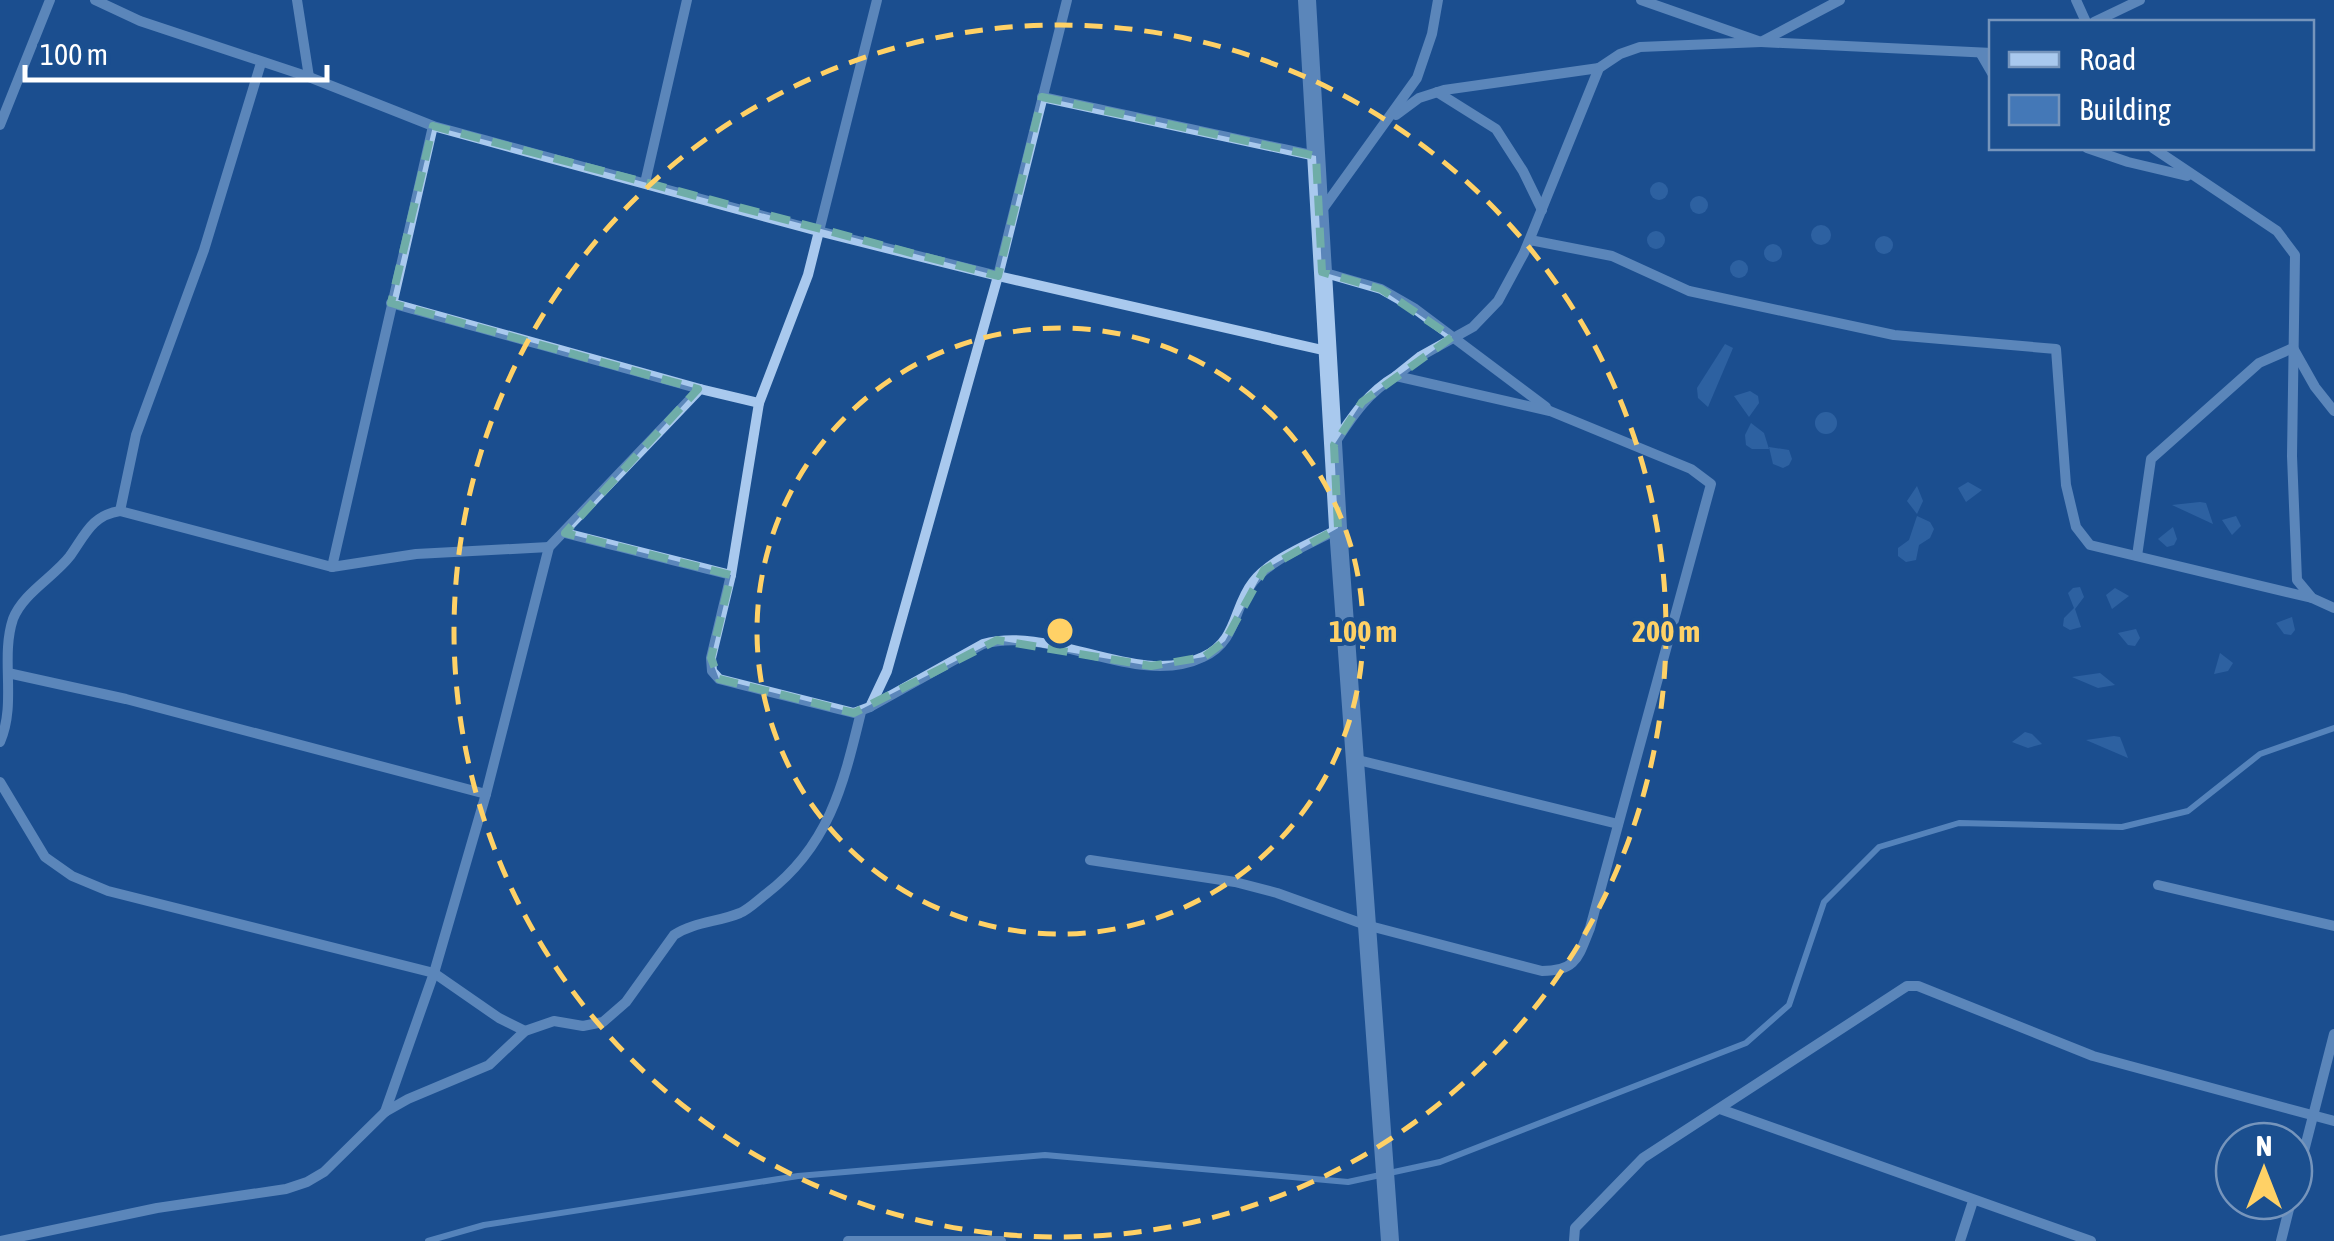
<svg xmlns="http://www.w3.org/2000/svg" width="2334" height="1241" font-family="'Asap Condensed',sans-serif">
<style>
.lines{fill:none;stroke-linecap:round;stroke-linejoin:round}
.stream{stroke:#9cc4f0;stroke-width:6}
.building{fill:#4478b7}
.minor{stroke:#a9c9ee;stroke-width:10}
.tertiary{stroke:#a9c9ee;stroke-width:18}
.marked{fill:none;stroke:#6fada8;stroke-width:8;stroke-dasharray:20 12;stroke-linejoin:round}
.ring{fill:none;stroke:#ffd166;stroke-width:5;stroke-dasharray:18 12}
.centre{fill:#ffd166;stroke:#1b4f8f;stroke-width:5}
.ring-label{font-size:30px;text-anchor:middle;font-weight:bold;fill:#ffd166;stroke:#1b4f8f;stroke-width:8;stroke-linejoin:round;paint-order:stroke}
</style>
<rect width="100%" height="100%" fill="#1b4f8f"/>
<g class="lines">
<polyline class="stream" points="428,1241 484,1225 798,1176 1045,1155 1348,1182 1440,1162 1746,1043 1789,1005 1824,902 1879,847 1959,823 2122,827 2188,811 2260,754 2334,728"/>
</g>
<g class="building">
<circle cx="1659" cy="191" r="9"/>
<circle cx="1699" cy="205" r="9"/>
<circle cx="1821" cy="235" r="10"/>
<circle cx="1656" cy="240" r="9"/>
<circle cx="1884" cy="245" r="9"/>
<circle cx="1773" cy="253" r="9"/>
<circle cx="1739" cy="269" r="9"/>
<polygon points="1725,344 1733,348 1708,407 1698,398 1697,388"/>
<polygon points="1750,391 1758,396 1759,403 1749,417 1734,396"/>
<circle cx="1826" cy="423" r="11"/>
<polygon points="1751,423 1764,433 1769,449 1752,449 1746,445 1745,435"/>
<polygon points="1769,447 1789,450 1792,459 1789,465 1783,468 1773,464"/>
<polygon points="1968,482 1982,490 1966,502 1958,488"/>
<polygon points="1917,486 1923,501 1917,514 1907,501"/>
<polygon points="2200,502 2206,503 2213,524 2172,505"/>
<polygon points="1917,516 1930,522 1934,529 1930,538 1919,545 1916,560 1906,562 1898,556 1898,548 1909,540"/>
<polygon points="2236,516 2241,526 2232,535 2222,520"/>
<polygon points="2173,527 2177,539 2174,545 2167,547 2158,539"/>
<polygon points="2080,587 2084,597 2075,609 2081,627 2070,630 2063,626 2064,618 2074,608 2068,593 2073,588"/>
<polygon points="2115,588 2129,596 2112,609 2106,595"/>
<polygon points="2292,617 2295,630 2291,635 2284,634 2276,623"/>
<polygon points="2136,629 2140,638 2135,646 2128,645 2118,633"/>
<polygon points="2220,653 2233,663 2228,671 2214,674"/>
<polygon points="2100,673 2115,685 2098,688 2072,677"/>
<polygon points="2025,732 2032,734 2042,744 2028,748 2012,742"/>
<polygon points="2114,736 2120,737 2128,758 2086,740"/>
</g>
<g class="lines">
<g class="minor">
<polyline points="95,0 140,21 309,77 433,126 818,231 998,276 1327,351"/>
<polyline points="297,0 309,77"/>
<polyline points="877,0 808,275 759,403 731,575 711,658 712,671 719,679 854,713 870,707 887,671 998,276 1067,0"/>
<polyline points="1641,0 1761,42 1992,53"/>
<polyline points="2076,0 2086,22"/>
<polyline points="2094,22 2140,0"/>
<polyline points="1981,54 1992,73"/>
<polyline points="1437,92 1496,129 1523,171 1542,210"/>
<polyline points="1042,97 1316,156"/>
<polyline points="1396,115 1419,98 1444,90 1599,68"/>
<polyline points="0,125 50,0"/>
<polyline points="2087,148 2128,162 2187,176"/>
<polyline points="2153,148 2277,231 2295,255 2292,456 2297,580 2312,598 2334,608"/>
<polyline points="645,183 687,0"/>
<polyline points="1322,210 1417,78 1432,34 1438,0"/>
<polyline points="1530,240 1612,256 1689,291 1894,335 2056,349 2066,485 2076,527 2090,545 2312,598"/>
<polyline points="1322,272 1381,289 1414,308 1546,407"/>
<polyline points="391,303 700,389"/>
<polyline points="1396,376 1421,356 1473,327 1498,301 1524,253 1599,68 1620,54 1640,47 1761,42 1840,0"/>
<polyline points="120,511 136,435 204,250 261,63"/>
<polyline points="565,533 731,575"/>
<polyline points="2137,556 2151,459 2259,363 2293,348 2315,387 2334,411"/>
<polyline points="332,567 433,126"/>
<polyline points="8,673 126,699 486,794"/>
<path d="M870,707L983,644C1052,624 1137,689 1203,657C1238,641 1233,607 1253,582C1272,558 1311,544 1338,529"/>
<path d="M0,742C17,703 0,658 13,619C23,593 54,577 70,556C85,535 92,515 120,511L332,567L416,554L549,547"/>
<polyline points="1354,759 1618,824"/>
<polyline points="0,782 45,857 72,876 108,891 434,973 499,1018 525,1031"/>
<path d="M1090,860L1235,882L1277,893L1366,925L1542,971C1577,971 1578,957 1590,928L1711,484L1691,469L1550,411L1396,376C1367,393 1352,417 1334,444"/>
<polyline points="2158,885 2334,926"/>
<polyline points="1720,1109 2091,1241"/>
<polyline points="385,1112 434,973 486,794 549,547 700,389 759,403"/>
<polyline points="2294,1190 2334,1034"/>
<path d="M0,1241L157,1208L286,1189L307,1182L324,1172L385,1112L408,1099L489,1065L525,1031L554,1021L583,1026L603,1022L626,1002L674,935C694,922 718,922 740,913C749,909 758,900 766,894C829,846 843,786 861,712"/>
<polyline points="848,1241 1001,1241"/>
<polyline points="1574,1241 1575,1228 1643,1158 1907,986 1918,986 2093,1056 2334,1121"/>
<polyline points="1960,1241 1973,1201"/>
<polyline points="2281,1241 2291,1201"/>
</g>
<polyline class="tertiary" points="1307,0 1338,528 1390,1241"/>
</g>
<path d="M0 0H2334V1241H0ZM1042,97L1316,156L1322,272L1381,289L1452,337L1362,402L1334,445L1338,528L1264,570L1225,641L1204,657L1151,666L997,640L854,713L719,679L711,658L731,575L565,533L698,389L391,303L433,126L998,276Z" fill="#1b4f8f" fill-opacity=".55" fill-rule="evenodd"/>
<path class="marked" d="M1042,97L1316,156L1322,272L1381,289L1452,337L1362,402L1334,445L1338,528L1264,570L1225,641L1204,657L1151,666L997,640L854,713L719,679L711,658L731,575L565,533L698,389L391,303L433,126L998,276Z"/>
<g class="ring">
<circle cx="1060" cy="631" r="303"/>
<circle cx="1060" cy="631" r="606"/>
</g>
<circle cx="1060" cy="631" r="15" class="centre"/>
<g class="ring-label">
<text x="1363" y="642">100 m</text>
<text x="1666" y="642">200 m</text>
</g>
<rect x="1989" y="20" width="325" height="130" fill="#1b4f8f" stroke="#7695bc" stroke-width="2.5"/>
<rect x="2009" y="52" width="50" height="15" fill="#a9c9ee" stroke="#7695bc" stroke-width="2.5"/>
<text x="2079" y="70" font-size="30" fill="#ffffff">Road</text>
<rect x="2009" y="95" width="50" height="30" fill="#4478b7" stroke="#7695bc" stroke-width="2.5"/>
<text x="2079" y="120" font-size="30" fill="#ffffff">Building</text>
<g transform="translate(2264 1171)"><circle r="48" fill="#1b4f8f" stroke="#7695bc" stroke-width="2.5"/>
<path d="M0-8L18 38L0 25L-18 38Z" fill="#ffd166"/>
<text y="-15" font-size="28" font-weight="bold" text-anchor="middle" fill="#ffffff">N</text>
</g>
<path d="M25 65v15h302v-15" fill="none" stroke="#ffffff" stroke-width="5"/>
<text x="40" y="65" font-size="30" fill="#ffffff" stroke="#1b4f8f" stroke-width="8" paint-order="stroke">100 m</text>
</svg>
